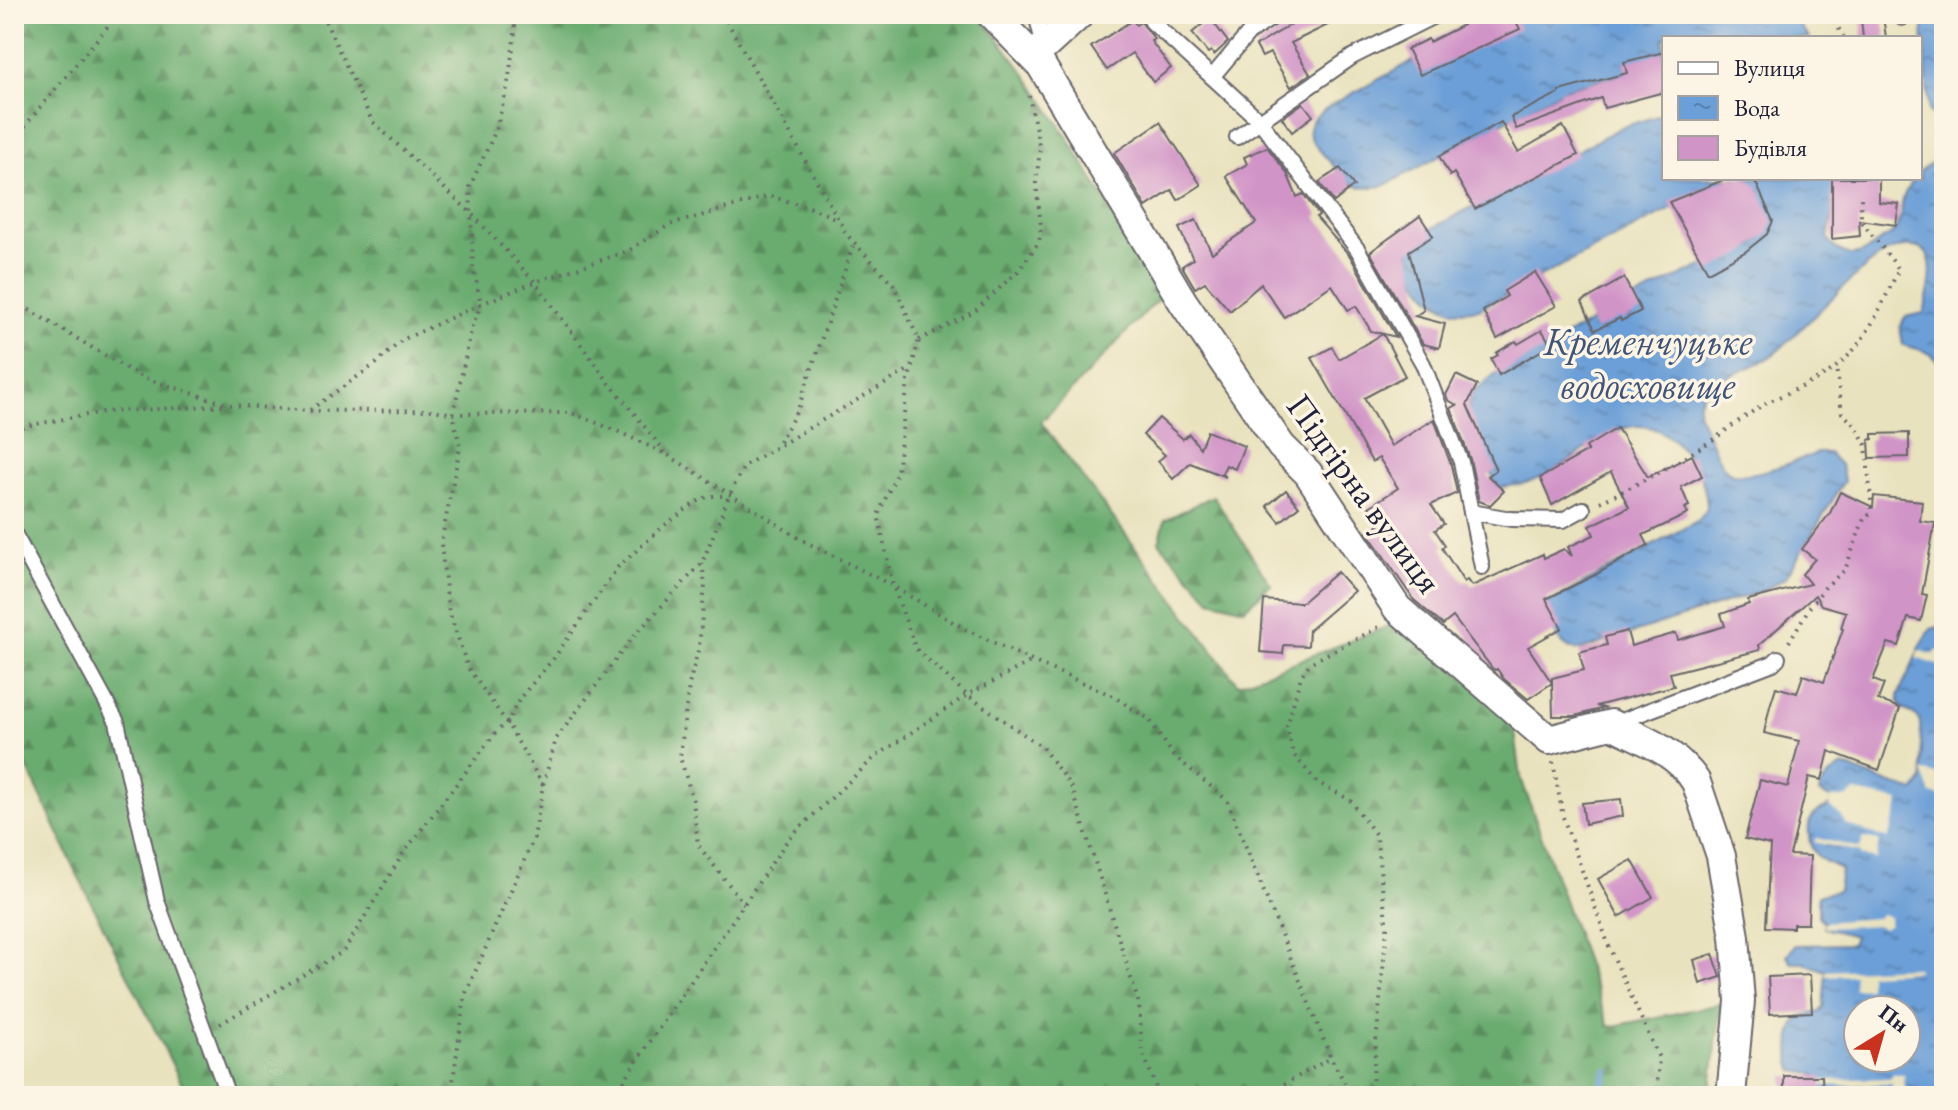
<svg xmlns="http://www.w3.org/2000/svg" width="1958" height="1110" font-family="'EB Garamond',serif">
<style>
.forest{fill:url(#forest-firs);stroke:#466755;stroke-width:2}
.water{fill:url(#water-ripples);stroke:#476089;stroke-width:2;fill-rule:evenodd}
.pier{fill:#e9e2be}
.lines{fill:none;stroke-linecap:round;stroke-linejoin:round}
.stream{stroke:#6c9fd7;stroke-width:7}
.building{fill:#d194c7}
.lane-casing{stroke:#686569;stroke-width:18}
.street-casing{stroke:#686569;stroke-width:32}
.path{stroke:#686569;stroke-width:4;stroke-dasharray:2 6;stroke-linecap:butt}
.lane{stroke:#fff;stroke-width:14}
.street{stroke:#fff;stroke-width:28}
.labels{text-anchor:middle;stroke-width:7;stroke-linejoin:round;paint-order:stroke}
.street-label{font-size:36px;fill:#22223b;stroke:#fcf5e5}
.water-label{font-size:38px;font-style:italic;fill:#405479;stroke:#fcf5e5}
</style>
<defs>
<pattern id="forest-firs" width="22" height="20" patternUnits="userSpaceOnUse" patternTransform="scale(2)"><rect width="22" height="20" fill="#6bac6f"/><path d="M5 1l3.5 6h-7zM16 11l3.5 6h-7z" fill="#588c5c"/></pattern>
<pattern id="water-ripples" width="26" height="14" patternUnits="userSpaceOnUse" patternTransform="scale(2)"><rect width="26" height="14" fill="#6c9fd7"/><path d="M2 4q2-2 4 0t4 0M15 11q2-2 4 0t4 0" fill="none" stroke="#5881b0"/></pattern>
</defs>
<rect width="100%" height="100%" fill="#fcf5e5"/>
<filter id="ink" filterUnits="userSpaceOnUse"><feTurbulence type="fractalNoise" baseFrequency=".0125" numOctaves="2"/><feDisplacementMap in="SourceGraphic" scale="16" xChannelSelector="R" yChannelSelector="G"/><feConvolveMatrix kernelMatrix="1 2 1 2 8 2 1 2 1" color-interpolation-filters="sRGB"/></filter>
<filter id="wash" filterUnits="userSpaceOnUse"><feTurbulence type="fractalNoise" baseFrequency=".006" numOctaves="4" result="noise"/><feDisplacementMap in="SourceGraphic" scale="32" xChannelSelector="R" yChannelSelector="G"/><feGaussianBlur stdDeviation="1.8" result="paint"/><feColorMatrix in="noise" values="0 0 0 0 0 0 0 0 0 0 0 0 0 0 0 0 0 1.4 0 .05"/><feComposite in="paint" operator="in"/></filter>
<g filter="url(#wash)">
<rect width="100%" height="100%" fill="#e9e2be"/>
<g class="forest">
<path d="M14,14H977C1052,97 1104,201 1161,296L1041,422L1238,684L1402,621L1514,724L1521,778L1609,1027L1721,1004L1710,1096H188L79,878L14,739Z"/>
<polygon points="1213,496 1271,585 1244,609 1211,600 1159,542 1165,520"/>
</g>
<g class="water">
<path d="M1500,14H1791L1809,38H1664V71L1624,74L1565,89L1384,186C1377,186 1365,189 1359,187C1347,183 1338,170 1330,162C1306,136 1298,127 1331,105Z"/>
<path d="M1922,14H1944V373C1933,349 1926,352 1903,345L1900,327L1905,317L1924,313C1927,297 1934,274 1929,258C1923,240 1894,247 1882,255C1842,283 1811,323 1774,354C1755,369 1712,378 1701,397C1694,408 1701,421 1706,431C1712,443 1717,459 1726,470C1739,485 1800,459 1818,453H1829L1841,466L1844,481L1786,577L1765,590L1581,650C1578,650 1570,648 1567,647C1556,640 1545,615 1548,603L1699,520L1707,509C1707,486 1696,464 1680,447C1634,398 1594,447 1552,472C1537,481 1515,487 1498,487C1489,470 1460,412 1471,396C1476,388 1488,380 1495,374C1562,339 1629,299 1698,268C1722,257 1745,256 1763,236L1726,180L1479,309C1470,310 1461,312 1453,310C1431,304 1405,273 1410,250C1412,244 1417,239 1421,234L1622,127L1664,114V178H1839L1828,238C1842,263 1862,257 1880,241C1885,237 1892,236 1895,230C1907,210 1895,201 1915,178H1920V172L1937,158L1941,136L1940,122L1929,112Z"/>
<path d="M1944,625V1096H1820V1080L1815,1074L1794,1071C1788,1061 1789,1032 1797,1021C1802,1014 1812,1014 1820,1012L1823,1007L1826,971L1804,963H1792L1787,955L1795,945L1852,944L1855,936L1824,928V922L1818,916V895L1838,891L1841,869C1822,861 1809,855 1809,833C1808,825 1809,820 1815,814C1821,809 1826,810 1831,804L1830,798L1819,792C1821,781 1834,771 1843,766L1908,790L1914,791L1923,780C1922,771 1921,722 1919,719C1910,708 1898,714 1898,696L1922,643L1931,629ZM1858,1010H1906V1058H1858Z"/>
</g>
<g class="pier">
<polygon points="1919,650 1934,655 1935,650 1944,653 1944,667 1916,658"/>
<polygon points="1922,771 1944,777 1944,797 1931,794"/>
<polygon points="1856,792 1900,801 1888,839 1847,825 1841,815 1829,807 1830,798 1845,798"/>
<polygon points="1816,838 1860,848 1863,838 1879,841 1876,859 1860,856 1860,852 1814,842"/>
<polygon points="1882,914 1889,917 1889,925 1883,929 1877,925 1824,928 1824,922 1877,918"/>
<polygon points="1916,967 1917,971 1869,974 1869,988 1854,989 1854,975 1826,976 1826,971"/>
<polygon points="1892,1074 1904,1074 1905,1091 1892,1091 1891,1084 1820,1086 1820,1080 1892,1078"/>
</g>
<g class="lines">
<polyline class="stream" points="1598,1096 1607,1071"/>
</g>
<g id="blocks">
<g class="building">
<polygon points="1292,14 1350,14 1291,43 1310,74 1291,87 1270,53 1262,57 1256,46 1295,22"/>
<polygon points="1457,14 1512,14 1520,29 1420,75 1407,49 1428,39 1429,42 1463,25"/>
<polygon points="1883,16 1886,38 1863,38 1861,19"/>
<polygon points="1210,18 1228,42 1214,55 1211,51 1208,53 1192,33"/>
<polygon points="1133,20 1136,25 1141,22 1152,36 1154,39 1151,41 1171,68 1153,82 1132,53 1107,70 1091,47"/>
<polygon points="1664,52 1664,92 1604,108 1601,98 1516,129 1511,117 1559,93 1559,91 1627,73 1624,62"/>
<polygon points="1303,103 1313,116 1292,132 1282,118"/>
<polygon points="1160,122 1201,185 1178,200 1172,190 1146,207 1114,153"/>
<polygon points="1501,122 1518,152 1563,126 1578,155 1475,209 1454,173 1450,176 1439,156"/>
<polygon points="1267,147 1287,173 1297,197 1303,194 1319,215 1316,217 1350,256 1396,337 1371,331 1356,306 1348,310 1332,285 1284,317 1261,284 1230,311 1205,282 1195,288 1182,266 1193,259 1179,228 1196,220 1212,253 1256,223 1226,176 1247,164 1244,157"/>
<polygon points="1340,168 1354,186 1334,202 1319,182"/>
<polygon points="1728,178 1746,178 1757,185 1773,221 1767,234 1745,252 1708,272 1669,202"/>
<polygon points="1832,178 1879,178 1879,202 1899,204 1896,225 1859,220 1860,236 1832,239"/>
<polygon points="1420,216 1433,236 1409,251 1424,310 1415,316 1445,324 1439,348 1423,344 1370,252"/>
<polygon points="1535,272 1556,306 1497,339 1483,311 1507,296 1504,291"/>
<polygon points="1624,278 1641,311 1621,321 1620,318 1595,330 1582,302"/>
<polygon points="1542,330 1551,345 1499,375 1491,359 1498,355 1496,353 1516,341 1518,344"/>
<polygon points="1383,334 1405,376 1364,398 1391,446 1434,419 1451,465 1457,493 1431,505 1444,524 1435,530 1445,545 1442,548 1464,582 1467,580 1472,586 1543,554 1544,558 1564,549 1572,556 1568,547 1594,535 1590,526 1629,507 1611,472 1552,505 1540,478 1588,451 1586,447 1617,428 1648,477 1692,455 1702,476 1681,487 1689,506 1685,508 1688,514 1643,535 1648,545 1593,576 1546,599 1562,628 1528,647 1552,683 1528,699 1504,679 1497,669 1495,670 1492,668 1453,617 1443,625 1414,600 1367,532 1380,524 1369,507 1398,488 1379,458 1372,462 1312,358 1332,347 1339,359"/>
<polygon points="1456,375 1477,385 1467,405 1496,470 1488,476 1504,491 1490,505 1479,501 1470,459 1451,408 1457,405 1448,400 1446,395"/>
<polygon points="1159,418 1183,439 1189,434 1200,448 1207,431 1244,446 1235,469 1226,465 1222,473 1226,477 1190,463 1173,479 1158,461 1165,455 1143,435"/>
<polygon points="1909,433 1909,457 1870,458 1869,440 1873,439 1873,434"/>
<polygon points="1286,490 1299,506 1280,522 1267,506"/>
<polygon points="1840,492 1873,507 1874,496 1922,501 1920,521 1935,523 1922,594 1927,595 1921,621 1908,618 1899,646 1888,643 1873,680 1884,684 1878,700 1900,708 1879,770 1829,751 1822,780 1809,777 1790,855 1810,856 1808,924 1793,924 1793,928 1766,927 1770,845 1745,839 1760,780 1788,787 1799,741 1764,733 1770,706 1776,687 1797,693 1803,675 1824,682 1843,629 1841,628 1846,612 1821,605 1815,595 1759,645 1760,650 1670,673 1674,686 1596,706 1604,708 1575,716 1553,716 1552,678 1584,670 1579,652 1607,645 1605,637 1627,631 1631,646 1676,633 1678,640 1725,626 1721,614 1749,604 1748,600 1810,584 1802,574 1815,559 1802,549 1830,513"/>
<polygon points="1337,572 1354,591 1309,630 1308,646 1284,645 1283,654 1260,652 1264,600 1301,603"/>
<polygon points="1621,799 1623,816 1585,824 1582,803"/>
<polygon points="1632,860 1653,897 1619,917 1598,879"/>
<polygon points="1713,954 1721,977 1700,984 1694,960"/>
<polygon points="1810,975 1812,1012 1770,1014 1768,977"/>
<polygon points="1784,1076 1822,1076 1823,1096 1784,1096"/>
</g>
</g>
</g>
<g filter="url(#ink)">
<use href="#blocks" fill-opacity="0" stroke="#686569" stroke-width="2"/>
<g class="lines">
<defs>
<g id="lane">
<polyline points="1036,14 1044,47"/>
<polyline points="1148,14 1152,22 1259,120 1358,250 1423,364 1461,462 1482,567"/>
<polyline points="1902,18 1902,14"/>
<polyline points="1212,77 1249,33 1278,14"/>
<polyline points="1237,137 1352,57 1438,14"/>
<polyline points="1471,512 1511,519 1563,520 1583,509"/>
<polyline points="14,533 117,722 157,901 228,1096"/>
<polyline points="1616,723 1773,663 1778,658"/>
</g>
<g id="street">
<path d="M991,14L1041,65L1183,302L1281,446L1308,473L1397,608L1549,740L1611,724C1642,739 1678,752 1696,782L1721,856L1735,937L1740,1001L1731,1096"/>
<polyline points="1034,56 1080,14"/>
</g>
</defs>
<use href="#lane" class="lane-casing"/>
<use href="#street" class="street-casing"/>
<g class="path">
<polyline points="322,14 372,121 470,212 535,282 607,380 665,452"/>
<polyline points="723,14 847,235 893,284 919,340 908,381 897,473 878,515 893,586 916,649 967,695 1042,747 1072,788 1139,1004 1142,1050 1159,1096"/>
<polyline points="1838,14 1835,22 1844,38"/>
<polyline points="14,139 118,14"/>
<polyline points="14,304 26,308 141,377 230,405 309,411 434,410 453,414 572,413 619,432 668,455 802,540 893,586 963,628 1032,661 1111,695 1149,719 1173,755 1227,800 1331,1058 1352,1096"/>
<polyline points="919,340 974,312 1018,271 1039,242 1041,226 1036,183 1040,150 1029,96"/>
<polyline points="310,410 377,363 402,340 481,304 473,266 470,186 496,130 508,84 515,33 515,14"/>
<polyline points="14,428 103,412 228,405"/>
<polyline points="779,442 798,409 854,243"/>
<path d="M1600,502C1640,484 1678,462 1714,439C1731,427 1747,414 1765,404C1788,391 1815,384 1836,367C1867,343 1882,303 1899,269L1861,221V198"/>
<polyline points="702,563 705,585 699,647 689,685 680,757 693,800 698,845 744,904"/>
<polyline points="1789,642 1809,608 1826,586 1845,570 1863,521 1872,511 1866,445 1856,426 1842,413 1836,367"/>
<polyline points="1553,762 1563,817 1610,949 1659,1058 1656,1096"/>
<polyline points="543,785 507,723 468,668 448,608 441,543 460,447 453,414 472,327 481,304 535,282 628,251 669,225 769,196 812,208 837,219"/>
<polyline points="220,1024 344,951 402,855 497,731 507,723 520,698 554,658 618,567 665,525 695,503 709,496 727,496"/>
<polyline points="451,1096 465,995 534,838 543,785 556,739 632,638 702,563 729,496 744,466 910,369"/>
<polyline points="616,1096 630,1071 789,838 874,758 967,695 1032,661"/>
<polyline points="1263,1096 1331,1058"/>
<polyline points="1371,1096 1387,928 1376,835 1350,800 1317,782 1293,754 1287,726 1301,676 1310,663 1381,626"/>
</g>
<use href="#lane" class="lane"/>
<use href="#street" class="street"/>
</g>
</g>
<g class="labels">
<g class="street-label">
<text transform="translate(1365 493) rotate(54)" y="13">Підгірна вулиця</text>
</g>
<g class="water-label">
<text x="1648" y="354">Кременчуцьке<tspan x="1648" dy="44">водосховище</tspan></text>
</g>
</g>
<rect width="1958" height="1110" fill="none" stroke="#fcf5e5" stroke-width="48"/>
<rect x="1662" y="36" width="260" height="144" fill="#fcf5e5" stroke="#a5a1a1" stroke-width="2"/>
<rect x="1678" y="62" width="40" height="12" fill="#ffffff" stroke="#a5a1a1" stroke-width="2"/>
<text x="1734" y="76" font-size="24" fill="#22223b">Вулиця</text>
<rect x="1678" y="96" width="40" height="24" fill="url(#water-ripples)" stroke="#a5a1a1" stroke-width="2"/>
<text x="1734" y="116" font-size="24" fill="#22223b">Вода</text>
<rect x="1678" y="136" width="40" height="24" fill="#d194c7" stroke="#a5a1a1" stroke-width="2"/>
<text x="1734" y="156" font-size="24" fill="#22223b">Будівля</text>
<g transform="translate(1882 1034) rotate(37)"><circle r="38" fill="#fcf5e5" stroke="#a5a1a1" stroke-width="2"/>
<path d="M0-6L14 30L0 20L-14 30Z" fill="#c8321e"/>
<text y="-12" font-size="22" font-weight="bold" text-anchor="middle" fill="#22223b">Пн</text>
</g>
</svg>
